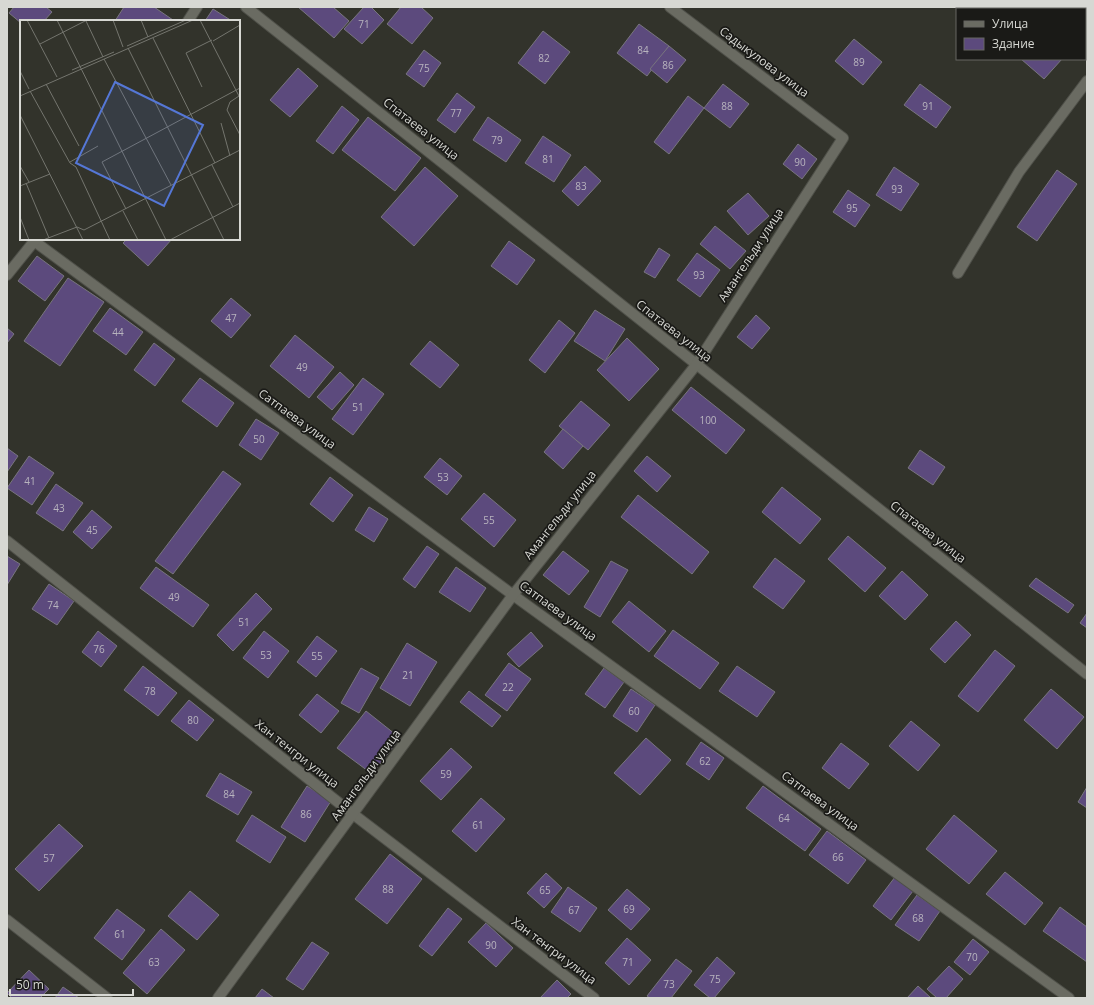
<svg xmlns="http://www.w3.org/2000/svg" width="1094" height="1005" font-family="'Open Sans',sans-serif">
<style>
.building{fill:#5c4a7d;stroke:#78757e}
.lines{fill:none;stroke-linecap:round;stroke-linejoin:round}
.minor-casing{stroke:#4f5049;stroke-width:12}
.minor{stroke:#6a6b62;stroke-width:10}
.labels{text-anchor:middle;stroke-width:3.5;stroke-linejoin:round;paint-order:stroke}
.number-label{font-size:10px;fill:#b8b4be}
.street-label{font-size:12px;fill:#d7d8d3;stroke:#1a1a17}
.inset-road{fill:none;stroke:#74756e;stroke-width:1}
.view{fill:#5577d6;fill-opacity:0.15;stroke:#5577d6;stroke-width:2}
.inset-edge{fill:none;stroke:#d7d8d3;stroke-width:2}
</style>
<rect width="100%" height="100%" fill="#32332b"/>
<g class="building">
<polygon points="14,7 46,7 52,12 44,21 21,21 21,23 9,13"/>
<polygon points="124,7 154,7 173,20 172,21 115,21"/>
<polygon points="298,7 333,7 349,21 334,38"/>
<polygon points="364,7 371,7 384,20 362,44 344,29"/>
<polygon points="401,7 421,7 433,18 412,44 387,24"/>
<polygon points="213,9 232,21 205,21"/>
<polygon points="639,24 669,46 647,76 617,53"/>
<polygon points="543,31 570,52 545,84 518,63"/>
<polygon points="854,39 882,62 863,85 835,61"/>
<polygon points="669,46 686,60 667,83 650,69"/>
<polygon points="424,50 441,63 424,87 406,74"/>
<polygon points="1021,59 1062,59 1044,79"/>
<polygon points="298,68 318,86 290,117 270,100"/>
<polygon points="723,84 749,104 730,128 704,108"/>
<polygon points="920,84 951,107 936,128 904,105"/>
<polygon points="457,93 475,107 455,133 437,120"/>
<polygon points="688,96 704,108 669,154 654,142"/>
<polygon points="342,106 359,120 333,154 316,141"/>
<polygon points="368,117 421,158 395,191 342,150"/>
<polygon points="488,117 521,140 506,162 473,140"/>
<polygon points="543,136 571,155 554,182 525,163"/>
<polygon points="798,144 817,159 802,179 783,164"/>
<polygon points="585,166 601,181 578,206 562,191"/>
<polygon points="425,167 458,196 414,246 381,217"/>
<polygon points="894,167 919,184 901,211 876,195"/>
<polygon points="1057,170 1077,184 1037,241 1017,227"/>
<polygon points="848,190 870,205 855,227 833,212"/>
<polygon points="748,193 769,216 748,235 727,211"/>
<polygon points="715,226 746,251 730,269 700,244"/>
<polygon points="127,239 172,239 148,266 123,243"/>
<polygon points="509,241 535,260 517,285 491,266"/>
<polygon points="659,248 670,255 655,278 644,272"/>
<polygon points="697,253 720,270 700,297 677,280"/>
<polygon points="37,256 64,276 45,301 18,281"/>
<polygon points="68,278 104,302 60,366 24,341"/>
<polygon points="231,298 251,315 231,338 211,321"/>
<polygon points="110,308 143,332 126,355 93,331"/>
<polygon points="595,310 625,329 605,361 574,341"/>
<polygon points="756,315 770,328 752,349 737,337"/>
<polygon points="559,320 575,333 545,373 529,360"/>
<polygon points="7,328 14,334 7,343"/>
<polygon points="295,335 334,367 309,398 270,366"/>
<polygon points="627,338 659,369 629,401 597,370"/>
<polygon points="430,341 459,365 440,388 410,364"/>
<polygon points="154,343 175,359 155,386 134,370"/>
<polygon points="340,372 354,385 332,410 317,397"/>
<polygon points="200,378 234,403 217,427 182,401"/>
<polygon points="363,378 384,394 353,435 332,419"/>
<polygon points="691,387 745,430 726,454 672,410"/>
<polygon points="581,401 610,425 588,450 559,426"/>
<polygon points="256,419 279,433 261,460 239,445"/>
<polygon points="563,429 583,446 563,469 544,452"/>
<polygon points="7,448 18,456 7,472"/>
<polygon points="920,450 945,467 933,485 908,468"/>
<polygon points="29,456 54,473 32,505 7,488"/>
<polygon points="647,456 671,476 657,492 634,471"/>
<polygon points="440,458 462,476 447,495 424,477"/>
<polygon points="223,471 241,484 173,574 155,561"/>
<polygon points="330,477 353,495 333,522 310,504"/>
<polygon points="56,484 83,503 63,531 36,513"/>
<polygon points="782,487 821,519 800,544 762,512"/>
<polygon points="484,493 516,520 494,547 461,519"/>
<polygon points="638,495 709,552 692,574 621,517"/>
<polygon points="369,507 388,519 374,542 355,530"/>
<polygon points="92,510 112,527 92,549 73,532"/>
<polygon points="848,536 886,568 865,592 828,559"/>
<polygon points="427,546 439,554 415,588 403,579"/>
<polygon points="563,551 589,571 569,595 543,575"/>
<polygon points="7,556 20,564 7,585"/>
<polygon points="775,558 805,581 783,609 753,587"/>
<polygon points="611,561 628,570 600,617 584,607"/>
<polygon points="156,567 209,605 193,627 140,588"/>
<polygon points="456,567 486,588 470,612 439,592"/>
<polygon points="902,571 928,595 905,620 879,596"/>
<polygon points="1036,578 1074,605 1068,613 1029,586"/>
<polygon points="49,584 74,601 57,625 32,609"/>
<polygon points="256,593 272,609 233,651 217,635"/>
<polygon points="629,601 666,631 649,652 612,622"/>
<polygon points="1087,613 1087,628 1080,623"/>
<polygon points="956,621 971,635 945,663 930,649"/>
<polygon points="673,630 719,663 700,689 654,656"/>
<polygon points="98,631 117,646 101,667 82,652"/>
<polygon points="264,631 289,651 268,678 243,658"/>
<polygon points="531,632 543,646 519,667 507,654"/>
<polygon points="317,636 337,651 316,677 297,662"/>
<polygon points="407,643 437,662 410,706 380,688"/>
<polygon points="995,650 1015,666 978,712 958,696"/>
<polygon points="509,663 531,679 507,711 485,695"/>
<polygon points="143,666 177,693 158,716 124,690"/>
<polygon points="737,666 775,692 757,717 719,691"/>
<polygon points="361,668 379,678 359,713 341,703"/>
<polygon points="604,668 624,682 605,708 585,694"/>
<polygon points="631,689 655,705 637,732 613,716"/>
<polygon points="1051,689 1084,717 1057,749 1024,720"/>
<polygon points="469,691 501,716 492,727 460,702"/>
<polygon points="317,694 339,711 321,733 299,715"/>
<polygon points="189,700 214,720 197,741 171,721"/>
<polygon points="366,711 400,738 372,774 337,748"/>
<polygon points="911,721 940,745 918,771 889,746"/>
<polygon points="646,738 671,760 640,795 614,773"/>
<polygon points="701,742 724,758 709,780 686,764"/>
<polygon points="841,743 869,764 849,789 822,768"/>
<polygon points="451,748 472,767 441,800 420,781"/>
<polygon points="220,773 252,792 238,815 206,796"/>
<polygon points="307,786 331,801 305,842 281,827"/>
<polygon points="763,786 821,829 805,851 746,808"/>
<polygon points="1087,787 1087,808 1078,802"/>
<polygon points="481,798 505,819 476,852 452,831"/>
<polygon points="252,815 286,837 270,863 236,841"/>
<polygon points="954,815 997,851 969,884 926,849"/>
<polygon points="59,824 83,846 39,891 15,869"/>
<polygon points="827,831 866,860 848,884 809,855"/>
<polygon points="390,854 422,879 387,924 355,899"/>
<polygon points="1005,872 1043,903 1025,925 986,894"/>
<polygon points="546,873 562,888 544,908 527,893"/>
<polygon points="895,877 913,891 891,920 873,906"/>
<polygon points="568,887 597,908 580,932 551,912"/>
<polygon points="627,889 650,909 631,930 608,910"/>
<polygon points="190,891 219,915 197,940 168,916"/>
<polygon points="917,895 940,911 919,941 895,925"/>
<polygon points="1060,907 1087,927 1087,962 1043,931"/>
<polygon points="448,908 462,919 432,956 419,946"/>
<polygon points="117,909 145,930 122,960 94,938"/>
<polygon points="486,923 513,948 496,967 468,942"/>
<polygon points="161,929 185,950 147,994 123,973"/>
<polygon points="627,938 651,960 629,985 605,963"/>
<polygon points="973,939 989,952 970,975 954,962"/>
<polygon points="312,942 329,953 303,990 286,979"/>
<polygon points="717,957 735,973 714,998 710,998 694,985"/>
<polygon points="676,959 692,971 671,998 650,998 647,996"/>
<polygon points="949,966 963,979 946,998 937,998 927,989"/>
<polygon points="29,970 49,989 40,998 12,998 7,993"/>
<polygon points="557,980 571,994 567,998 540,998"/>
<polygon points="918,986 931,998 907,998"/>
<polygon points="63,987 79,998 55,998"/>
<polygon points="262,989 274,998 255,998"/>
</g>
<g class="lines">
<defs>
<g id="minor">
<polyline points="246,7 1087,674"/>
<polyline points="188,21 197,7"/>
<polyline points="34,241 513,595 1069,998"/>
<polyline points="958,273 1019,172 1087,81"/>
<polyline points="7,275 36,239"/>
<polyline points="7,541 353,814 594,998"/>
<polyline points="7,920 107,998"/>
<polyline points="218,998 513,595 696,365 843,138 670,7"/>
</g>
</defs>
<use href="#minor" class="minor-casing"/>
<use href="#minor" class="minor"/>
</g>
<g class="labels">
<g class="number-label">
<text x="364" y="28">71</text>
<text x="643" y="54">84</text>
<text x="544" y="62">82</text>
<text x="859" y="66">89</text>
<text x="668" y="69">86</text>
<text x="424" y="72">75</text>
<text x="727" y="110">88</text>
<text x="928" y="110">91</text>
<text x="456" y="117">77</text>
<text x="497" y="144">79</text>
<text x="548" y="163">81</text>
<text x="800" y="166">90</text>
<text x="581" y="190">83</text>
<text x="897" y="193">93</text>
<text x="852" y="212">95</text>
<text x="699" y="279">93</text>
<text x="231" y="322">47</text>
<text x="118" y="336">44</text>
<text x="302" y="371">49</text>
<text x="358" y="411">51</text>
<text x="708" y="424">100</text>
<text x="259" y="443">50</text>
<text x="443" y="481">53</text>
<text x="30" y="485">41</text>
<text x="59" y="512">43</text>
<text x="489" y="524">55</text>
<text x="92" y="534">45</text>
<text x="174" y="601">49</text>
<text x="53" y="609">74</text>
<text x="244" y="626">51</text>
<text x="99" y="653">76</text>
<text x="266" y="659">53</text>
<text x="317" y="660">55</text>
<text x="408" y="679">21</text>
<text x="508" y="691">22</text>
<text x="150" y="695">78</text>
<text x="634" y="715">60</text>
<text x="193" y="724">80</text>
<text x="705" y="765">62</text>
<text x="446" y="778">59</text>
<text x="229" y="798">84</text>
<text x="306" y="818">86</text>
<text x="784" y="822">64</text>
<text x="478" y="829">61</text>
<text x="838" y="861">66</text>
<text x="49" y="862">57</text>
<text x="388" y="893">88</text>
<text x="545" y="894">65</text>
<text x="629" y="913">69</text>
<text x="574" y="914">67</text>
<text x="918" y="922">68</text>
<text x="120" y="938">61</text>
<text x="491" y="949">90</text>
<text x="972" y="961">70</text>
<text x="154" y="966">63</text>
<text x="628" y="966">71</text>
<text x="715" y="983">75</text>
<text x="669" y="988">73</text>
</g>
<g class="street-label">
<text transform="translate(764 62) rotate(37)" y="4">Садыкулова улица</text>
<text transform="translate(421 129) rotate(38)" y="4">Спатаева улица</text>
<text transform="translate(751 255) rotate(-57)" y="4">Амангельди улица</text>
<text transform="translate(674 331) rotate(38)" y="4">Спатаева улица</text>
<text transform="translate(297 419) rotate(36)" y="4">Сатпаева улица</text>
<text transform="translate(560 515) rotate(-52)" y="4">Амангельди улица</text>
<text transform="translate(928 532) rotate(38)" y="4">Спатаева улица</text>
<text transform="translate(558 611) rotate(36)" y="4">Сатпаева улица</text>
<text transform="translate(297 754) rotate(38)" y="4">Хан тенгри улица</text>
<text transform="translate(366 775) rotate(-54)" y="4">Амангельди улица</text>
<text transform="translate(820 801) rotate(36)" y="4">Сатпаева улица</text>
<text transform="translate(554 951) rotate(37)" y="4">Хан тенгри улица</text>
</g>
</g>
<g transform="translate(20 20)">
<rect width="220" height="220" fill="#32332b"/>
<path class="inset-road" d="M7,0L37,57M37,0L146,220M93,0L103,27M121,0L128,17M180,0L220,78M66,1L83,37M133,18L195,143M193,21L220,5M20,24L67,0M107,26L166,0M108,28L204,220M84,39L151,165M52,50L94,32M0,51L9,69M26,64L59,126M182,67L166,33L192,20M10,71L50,143L56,147L90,220M0,76L173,0M219,76L210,82L207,90L220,115M0,95L63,220M201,103L210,136M50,142L78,126M192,145L213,187M0,146L9,162M6,163L29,218M0,166L30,154M106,189L82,142L220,68M103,191L118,220M0,197L9,220M23,220L57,207L64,210L220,130M150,220L220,183"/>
<path class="view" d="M95,62L183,105L144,186L56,143Z"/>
<rect width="220" height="220" class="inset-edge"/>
</g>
<rect width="1094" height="1005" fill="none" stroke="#d7d8d3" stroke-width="16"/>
<rect x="956" y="8" width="130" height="52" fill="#1a1a17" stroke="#666662"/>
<rect x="964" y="21" width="20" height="6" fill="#6a6b62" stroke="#666662"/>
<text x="992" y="28" font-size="12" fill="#d7d8d3">Улица</text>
<rect x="964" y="38" width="20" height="12" fill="#5c4a7d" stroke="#666662"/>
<text x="992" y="48" font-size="12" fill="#d7d8d3">Здание</text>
<path d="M10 989v6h123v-6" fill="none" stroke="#d7d8d3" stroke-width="2"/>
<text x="16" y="989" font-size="12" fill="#d7d8d3" stroke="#1a1a17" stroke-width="3" paint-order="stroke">50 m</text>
</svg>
